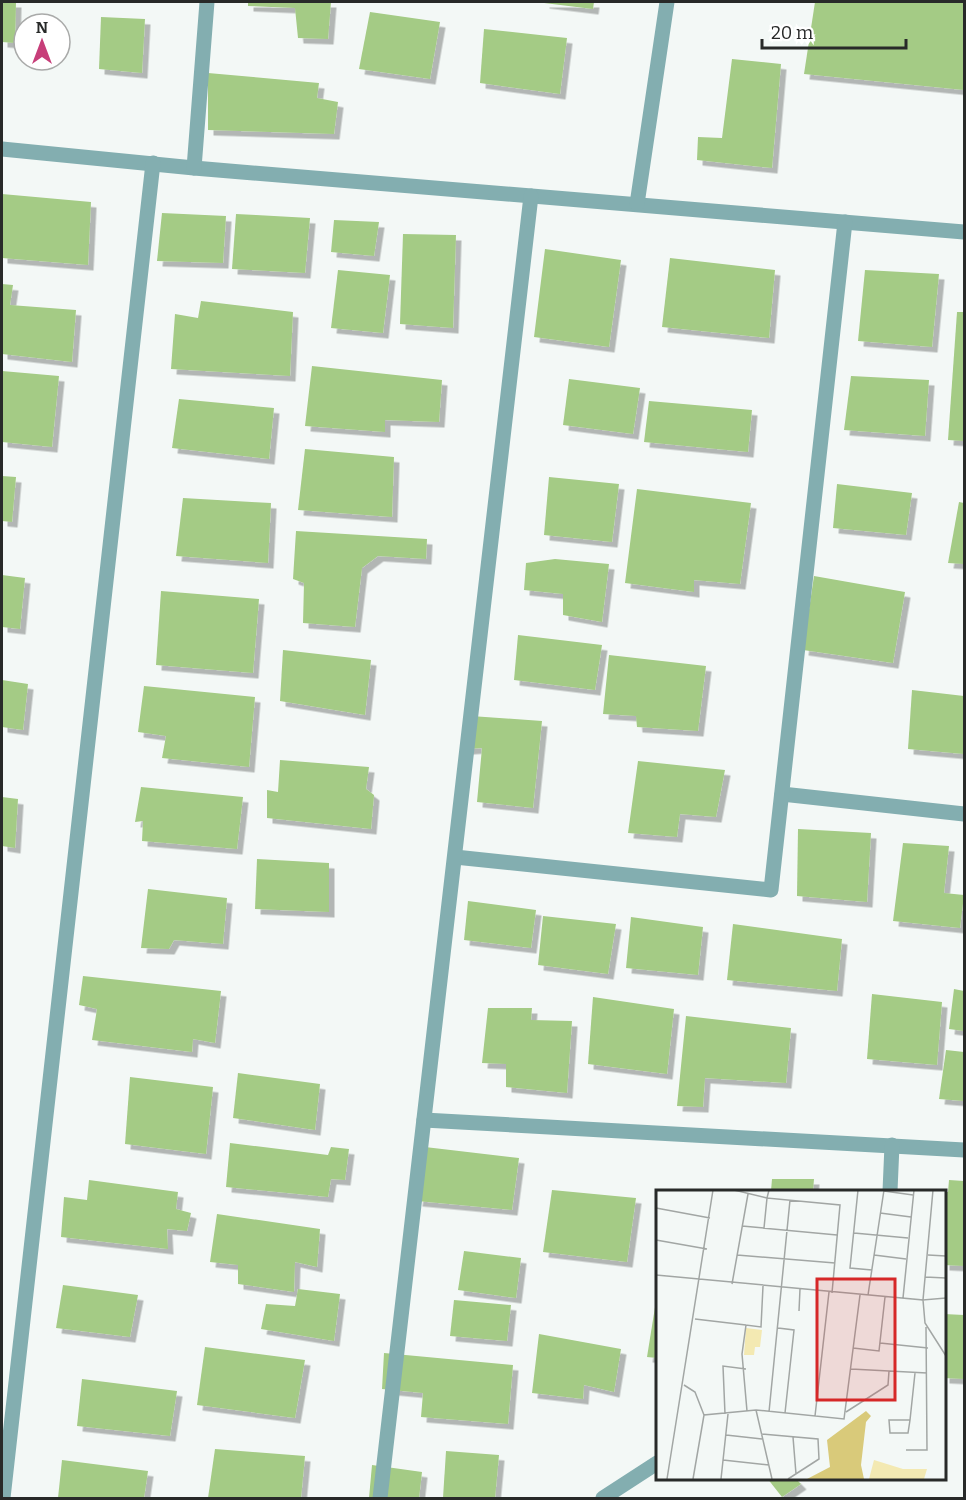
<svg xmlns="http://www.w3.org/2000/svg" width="966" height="1500" font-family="Bitter,serif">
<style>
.building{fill:#a4cb85;filter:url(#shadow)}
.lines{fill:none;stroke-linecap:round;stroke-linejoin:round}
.minor{stroke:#83aeb0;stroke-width:15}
.inset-road{fill:none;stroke:#a2a6a4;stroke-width:1.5}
.view{fill:#d62828;fill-opacity:0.15;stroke:#d62828;stroke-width:3}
.inset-edge{fill:none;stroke:#282a29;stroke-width:3}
</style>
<defs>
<filter id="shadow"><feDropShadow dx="5.5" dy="5.5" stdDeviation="0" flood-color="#0004"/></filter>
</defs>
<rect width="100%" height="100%" fill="#f3f8f6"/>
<g class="building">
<polygon points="2,2 16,2 15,43 2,42"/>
<polygon points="248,2 331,2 328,39 298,38 295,8 248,6"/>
<polygon points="544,2 594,2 593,9 544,3"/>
<polygon points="815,2 964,2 964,90 804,74"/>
<polygon points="370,12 440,22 430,79 359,69"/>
<polygon points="101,17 145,19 142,73 99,69"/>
<polygon points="484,29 567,38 560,94 480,83"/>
<polygon points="732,59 781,64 772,168 697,160 698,137 722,138"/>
<polygon points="208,73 319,83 317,98 338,102 334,134 208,130"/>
<polygon points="2,194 91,202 88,265 2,258"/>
<polygon points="162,213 226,216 223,263 157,261"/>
<polygon points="236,214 310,218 305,273 232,269"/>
<polygon points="334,220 379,222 374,256 331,252"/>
<polygon points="403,234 456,235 453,328 400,324"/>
<polygon points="545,249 621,260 609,347 534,337"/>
<polygon points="670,258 775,270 769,338 662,327"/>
<polygon points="338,270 390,275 383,333 331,328"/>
<polygon points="865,270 939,274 932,347 858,341"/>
<polygon points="2,284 13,285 10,305 76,310 72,362 2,354"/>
<polygon points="201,301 293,312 290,376 171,369 175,314 198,318"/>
<polygon points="957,312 964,312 964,441 948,440"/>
<polygon points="312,366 442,380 439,422 385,420 385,432 305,426"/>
<polygon points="2,371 59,376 52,447 2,442"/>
<polygon points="851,376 929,380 925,436 844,430"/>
<polygon points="569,379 640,388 633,434 563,425"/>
<polygon points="179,399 274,408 269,459 172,448"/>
<polygon points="649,401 752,410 748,452 644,442"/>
<polygon points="305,449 394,457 392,517 298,510"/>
<polygon points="2,476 16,477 12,522 2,521"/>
<polygon points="549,477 619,484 612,542 544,535"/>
<polygon points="837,484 912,493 906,535 833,528"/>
<polygon points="637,489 751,503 740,584 694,580 694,592 625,583"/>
<polygon points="183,498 271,503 268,563 176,556"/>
<polygon points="959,502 964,503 964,564 948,563"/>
<polygon points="296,531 427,539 426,559 378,556 362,568 355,627 303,623 304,583 293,579"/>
<polygon points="555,559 609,564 602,622 563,615 563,594 524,590 526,563"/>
<polygon points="2,575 25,578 20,629 2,627"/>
<polygon points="814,576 905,592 893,663 803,650"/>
<polygon points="161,591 259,599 253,673 156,665"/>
<polygon points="518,635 602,645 595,690 514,680"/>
<polygon points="283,650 371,660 365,715 280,701"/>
<polygon points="609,655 706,666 698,731 637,727 636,716 603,714"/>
<polygon points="2,680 28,684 23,730 2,727"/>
<polygon points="144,686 255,697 249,767 162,758 166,736 138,732"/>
<polygon points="912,690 964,696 964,754 908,749"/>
<polygon points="471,716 542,721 533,808 477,802 482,748 467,749"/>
<polygon points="280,760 369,767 366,789 374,795 371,829 267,818 267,790 278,792"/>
<polygon points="638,761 725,770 716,817 680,814 677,837 628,833"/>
<polygon points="141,787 243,797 237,849 142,841 143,821 135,822"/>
<polygon points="2,797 18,799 15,848 2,846"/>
<polygon points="798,829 871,833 867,902 797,896"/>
<polygon points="903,843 949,846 944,893 964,895 960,928 893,921"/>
<polygon points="257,859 329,863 329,912 255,909"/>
<polygon points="148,889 227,898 223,944 174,940 169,949 141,948"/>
<polygon points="468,901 536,910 531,948 464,940"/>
<polygon points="543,916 616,924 608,974 538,965"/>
<polygon points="631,917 703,927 698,975 626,968"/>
<polygon points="733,924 842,939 837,991 727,980"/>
<polygon points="83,976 221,991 215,1043 193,1039 192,1052 92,1040 97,1009 79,1005"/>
<polygon points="954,989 964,991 964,1031 949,1029"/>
<polygon points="872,994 942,1002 937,1065 867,1059"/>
<polygon points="593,997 674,1009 667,1074 588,1064"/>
<polygon points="488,1008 532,1008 531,1020 572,1021 567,1093 506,1087 506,1064 482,1063"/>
<polygon points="686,1016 791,1028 786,1083 705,1078 703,1107 677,1106"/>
<polygon points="946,1050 964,1052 964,1101 939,1099"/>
<polygon points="238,1073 320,1084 315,1130 233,1118"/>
<polygon points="130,1077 213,1087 206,1154 125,1144"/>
<polygon points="230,1143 328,1155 331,1147 349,1149 345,1180 331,1179 328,1197 226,1187"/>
<polygon points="425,1147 519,1158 512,1210 417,1201"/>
<polygon points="772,1179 814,1179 813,1191 771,1191"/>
<polygon points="89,1180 178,1192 176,1209 191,1213 187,1231 167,1229 168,1249 61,1237 64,1197 87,1200"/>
<polygon points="949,1180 964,1181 964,1266 944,1265 944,1192 948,1192"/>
<polygon points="552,1190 636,1198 627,1262 543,1252"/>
<polygon points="217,1214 320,1229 317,1267 295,1262 294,1292 238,1284 238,1265 210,1262"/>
<polygon points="464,1251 521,1258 516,1298 458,1290"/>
<polygon points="63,1285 138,1295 130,1337 56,1328"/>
<polygon points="298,1289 340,1294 334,1341 261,1329 266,1304 295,1306"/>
<polygon points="454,1300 511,1305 507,1341 450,1336"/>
<polygon points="656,1301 657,1301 657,1358 647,1357"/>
<polygon points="944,1314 964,1315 964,1379 944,1378"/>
<polygon points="539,1334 621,1349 614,1392 584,1385 583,1399 532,1393"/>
<polygon points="205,1347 305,1360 295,1418 197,1405"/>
<polygon points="384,1353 513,1365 508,1424 421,1417 423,1393 382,1389"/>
<polygon points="82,1379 177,1391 170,1436 77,1426"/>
<polygon points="215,1449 305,1456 301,1498 208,1498"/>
<polygon points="446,1451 499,1455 495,1498 443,1498"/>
<polygon points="62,1460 148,1471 144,1498 58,1498"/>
<polygon points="372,1465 422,1472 419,1498 369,1498"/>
<polygon points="767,1478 795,1478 801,1484 782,1497"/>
</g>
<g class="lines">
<g class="minor">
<polyline points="2,149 194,168 964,232"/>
<polyline points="194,168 207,2"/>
<polyline points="637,204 667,2"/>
<polyline points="782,794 964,814"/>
<polyline points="455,857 771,890 845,222"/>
<polyline points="424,1120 964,1150"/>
<polyline points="890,1191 892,1145"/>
<polyline points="3,1498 153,163"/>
<polyline points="380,1498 531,196"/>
<polyline points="603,1498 657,1463"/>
</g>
</g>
<g transform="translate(656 1190)">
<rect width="290" height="290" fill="#f3f8f6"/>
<path d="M90,138L106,140L104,157H99L98,165H88ZM218,270L247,279H271L268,289H213Z" fill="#f3e9b2"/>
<path d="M210,221L215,226L210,232L205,275L208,289H151L174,277L171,250Z" fill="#d9ca7a"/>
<path class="inset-road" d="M78,0L111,8L113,0M202,0L194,78L216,80M277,0L267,110L290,108M228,1L257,5M0,18L54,28M224,23L255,27M86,36L181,45M108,38L111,8L184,15L176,103M198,43L252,48M0,50L51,59M81,65L179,73M218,65L250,69M272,65L290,66M0,85L267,110L269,133L290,166M269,87L290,88M76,94L92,4M212,105L228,0M247,108L258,0M143,121L144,99M39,129L90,135M122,138L138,140L129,223M224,153L272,158M197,158L223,161L229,107M195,179L271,183M28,195L39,202L48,225M100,220L116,289M91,221L86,164L90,135L105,137L107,96M113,222L134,10M190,222L232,195L233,181M69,224L67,176L90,179M159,226L173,102M254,230H233L234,243H252L254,230L259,183M105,244L162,249L163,269L132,289M70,245L106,249M137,247L140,284M250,260H271L270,137M67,270L113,275M11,289L57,0M37,289L48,225L100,220L188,229L204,105M65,289L72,224"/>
<path class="view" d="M161,89H239V210H161Z"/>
<rect width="290" height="290" class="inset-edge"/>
</g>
<rect width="966" height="1500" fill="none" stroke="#282a29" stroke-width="6"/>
<g transform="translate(42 42)"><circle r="28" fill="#ffffff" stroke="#a9aaa9" stroke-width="1.5"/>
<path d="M0-4.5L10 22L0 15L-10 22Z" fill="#c73e79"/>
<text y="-9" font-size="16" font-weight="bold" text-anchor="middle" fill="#282a29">N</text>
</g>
<path d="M762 39v9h144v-9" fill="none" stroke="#282a29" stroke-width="3"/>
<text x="771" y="39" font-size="18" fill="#282a29" stroke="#ffffff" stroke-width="4.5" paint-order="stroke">20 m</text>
</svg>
